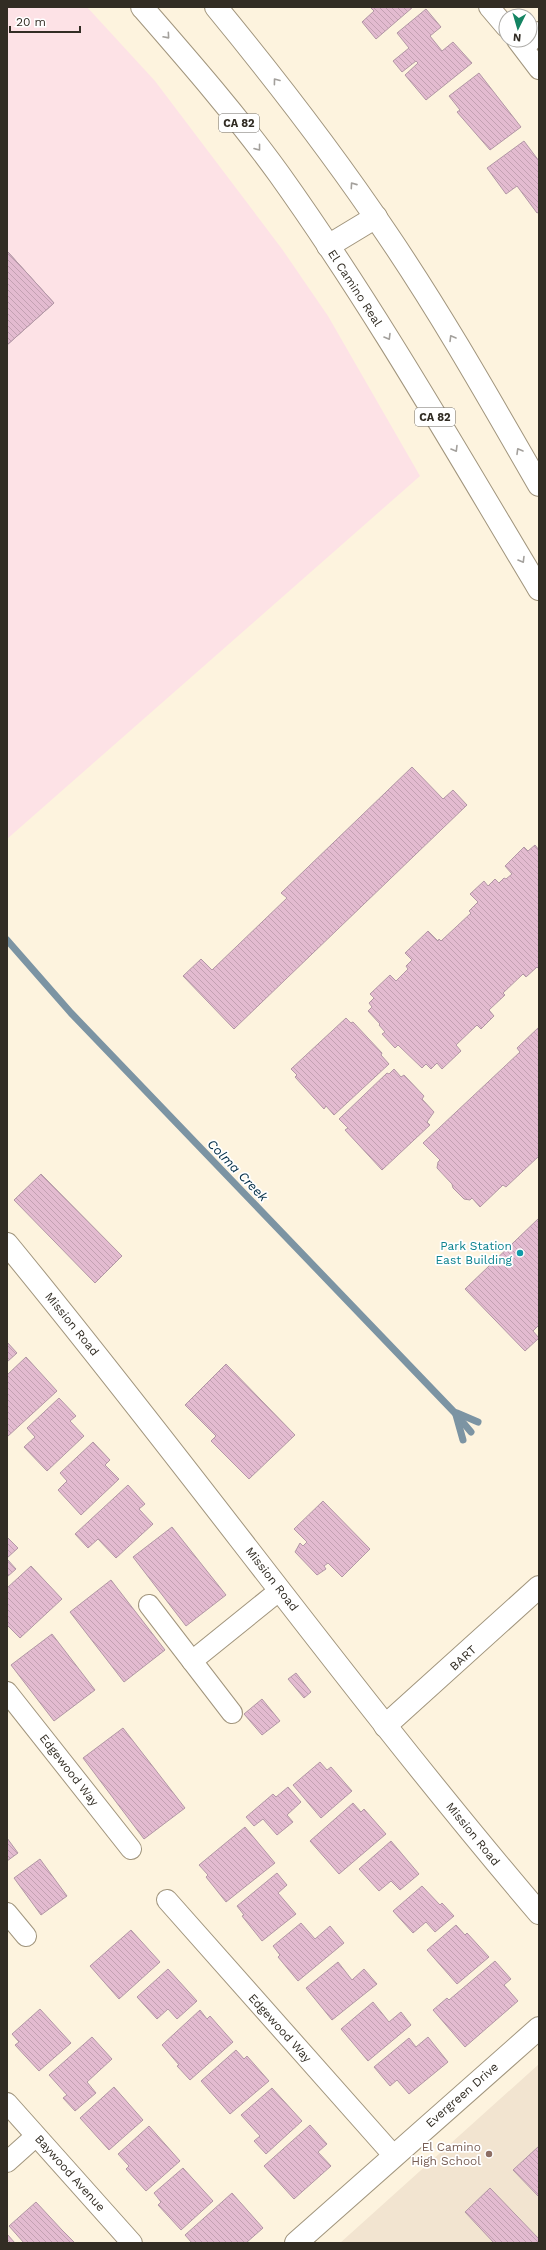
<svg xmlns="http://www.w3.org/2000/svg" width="546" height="2250" font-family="'Work Sans',sans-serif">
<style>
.education{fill:#f2e4d0}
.medical{fill:#fde2e6}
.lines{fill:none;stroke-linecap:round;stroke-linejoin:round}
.stream{stroke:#7c94a3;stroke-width:7}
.building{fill:url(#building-back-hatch);stroke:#b297a5}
.minor-casing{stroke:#a1957d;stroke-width:22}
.tertiary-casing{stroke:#a1957d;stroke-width:24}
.secondary-casing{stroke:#a1957d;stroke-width:24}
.primary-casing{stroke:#a1957d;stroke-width:24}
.minor{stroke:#fff;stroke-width:20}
.tertiary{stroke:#fff;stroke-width:22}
.secondary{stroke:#fff;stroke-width:22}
.primary{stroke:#fff;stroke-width:22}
.oneway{stroke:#a3a09c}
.culture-dot{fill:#0f9aa8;stroke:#fff;stroke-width:1.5}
.education-dot{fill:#8d6e63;stroke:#fff;stroke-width:1.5}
.labels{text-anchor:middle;stroke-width:3.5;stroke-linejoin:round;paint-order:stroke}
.shield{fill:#fff;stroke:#706c66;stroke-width:1}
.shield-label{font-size:11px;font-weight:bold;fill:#322d24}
.street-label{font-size:12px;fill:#322d24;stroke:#fff}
.culture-label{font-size:12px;fill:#0d838f;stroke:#fff;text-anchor:end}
.education-label{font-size:12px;fill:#785e54;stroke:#fff;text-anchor:end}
.water-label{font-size:13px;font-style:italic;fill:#002d46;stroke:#fff}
</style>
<defs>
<pattern id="building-back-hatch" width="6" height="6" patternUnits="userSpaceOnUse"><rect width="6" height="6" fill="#e3bbd0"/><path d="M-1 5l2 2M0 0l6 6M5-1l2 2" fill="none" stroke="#c3a1b2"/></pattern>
</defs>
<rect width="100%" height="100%" fill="#fdf3de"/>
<polygon class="education" points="539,2064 539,2243 340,2243"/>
<polygon class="medical" points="7,7 87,7 155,81 282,249 328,316 420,476 7,839"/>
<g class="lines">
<g class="stream">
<polyline points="7,940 71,1013 455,1413 471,1432"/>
<polyline points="457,1413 478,1422"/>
<polyline points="456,1415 463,1440"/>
</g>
</g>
<g class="building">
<polygon points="370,7 413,7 376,39 362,22 374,11"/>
<polygon points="426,9 441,27 430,36 442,51 453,42 472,63 426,100 405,75 418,63 416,61 402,72 393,61 409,48 397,33"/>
<polygon points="479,73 521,127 490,150 457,112 460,110 449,96"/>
<polygon points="524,141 539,161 539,212 537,213 517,186 506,194 487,168"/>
<polygon points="7,251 54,303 7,345"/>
<polygon points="7,251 54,303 7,345"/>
<polygon points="412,767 443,799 453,790 467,805 234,1029 183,976 201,959 212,970 287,898 281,893"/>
<polygon points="535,845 539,850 539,969 537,967 526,977 523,974 503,993 505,995 489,1010 494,1016 481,1029 477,1025 456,1045 461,1051 442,1069 437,1063 431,1069 426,1064 422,1068 398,1045 395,1048 382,1034 385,1032 379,1025 380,1024 368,1011 372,1007 369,1003 374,998 370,994 390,975 396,981 408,969 406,966 412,960 405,953 428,931 438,941 439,939 441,941 471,913 469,911 478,902 470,894 484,881 488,886 495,879 499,883 504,878 506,879 512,874 505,866 524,847 528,851"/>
<polygon points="346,1018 351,1023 353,1022 382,1053 381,1055 389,1064 334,1115 326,1106 324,1109 295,1077 297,1075 291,1069"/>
<polygon points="539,1027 539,1156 506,1187 503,1185 480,1207 472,1198 470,1200 464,1199 453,1188 452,1184 437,1168 438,1162 440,1160 423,1143 520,1052 517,1048"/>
<polygon points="394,1069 401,1077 404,1075 424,1096 422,1099 434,1112 427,1122 430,1125 382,1170 345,1130 348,1128 339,1119 387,1073 389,1074"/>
<polygon points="41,1174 122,1256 95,1283 14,1200"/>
<polygon points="539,1218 539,1325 533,1331 539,1338 525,1351 465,1289"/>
<polygon points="7,1342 17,1353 7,1362"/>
<polygon points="26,1357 57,1391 7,1437 7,1375"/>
<polygon points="226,1364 295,1435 249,1479 211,1441 216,1436 185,1405"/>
<polygon points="59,1398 76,1416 70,1421 84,1436 47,1471 24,1447 35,1437 27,1428"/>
<polygon points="93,1442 110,1460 105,1465 119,1479 81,1515 58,1490 67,1481 60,1473"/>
<polygon points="128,1485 145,1504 139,1509 153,1524 116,1558 98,1539 88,1548 75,1534"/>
<polygon points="323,1501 370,1549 342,1577 328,1563 324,1566 326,1569 317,1575 295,1552 300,1543 303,1546 307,1542 294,1529"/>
<polygon points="172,1527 226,1595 186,1626 133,1557"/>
<polygon points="7,1537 18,1548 7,1558"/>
<polygon points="7,1559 16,1569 7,1577"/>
<polygon points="31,1566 62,1599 20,1638 7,1625 7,1588"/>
<polygon points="111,1580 165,1650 124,1682 70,1612"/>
<polygon points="52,1634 95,1690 54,1721 11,1665"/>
<polygon points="296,1673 311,1692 304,1698 288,1679"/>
<polygon points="262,1699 280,1721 262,1735 244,1714"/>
<polygon points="123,1728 185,1808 144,1839 83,1758"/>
<polygon points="320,1762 327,1770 331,1767 352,1791 321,1818 293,1785"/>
<polygon points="288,1787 301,1802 287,1815 293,1822 277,1835 263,1819 254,1826 246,1817 273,1794 276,1797"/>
<polygon points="353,1803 361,1812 364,1809 386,1834 339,1874 310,1841"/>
<polygon points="245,1827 275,1863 226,1902 206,1877 208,1875 199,1865"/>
<polygon points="7,1838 18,1853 7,1861"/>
<polygon points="391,1841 419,1874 400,1890 391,1881 379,1891 359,1869"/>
<polygon points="40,1859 67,1896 41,1915 14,1878"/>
<polygon points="277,1873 287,1885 278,1893 296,1914 262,1941 242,1916 244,1915 237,1906"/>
<polygon points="422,1886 440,1905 442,1903 454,1916 435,1932 426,1922 413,1933 393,1911"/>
<polygon points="301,1923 315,1939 330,1926 344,1943 298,1981 278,1957 280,1955 273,1946"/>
<polygon points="456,1925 465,1935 467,1933 489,1957 457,1984 427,1950"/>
<polygon points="131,1930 160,1962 119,1999 90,1966"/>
<polygon points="495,1961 511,1979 504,1985 518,2001 465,2047 433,2010 447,1998 449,2000"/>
<polygon points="338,1962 352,1980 364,1969 377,1984 332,2020 306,1988"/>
<polygon points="168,1969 197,2001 177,2019 168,2009 157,2019 137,1997"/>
<polygon points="373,2002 389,2022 401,2012 411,2025 368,2061 341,2029"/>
<polygon points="40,2009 71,2043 39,2071 15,2045 19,2042 12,2034"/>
<polygon points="200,2010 207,2019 210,2016 233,2042 190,2080 177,2066 179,2065 162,2045"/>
<polygon points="92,2037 112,2059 87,2082 96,2093 75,2111 63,2098 67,2095 49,2075"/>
<polygon points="428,2037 448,2062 409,2094 397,2080 390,2086 374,2067 409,2038 416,2047"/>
<polygon points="236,2050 244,2059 247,2056 269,2081 230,2114 201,2081"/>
<polygon points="114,2087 143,2120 109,2150 80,2118"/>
<polygon points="272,2088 302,2121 266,2154 254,2141 260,2136 241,2115"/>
<polygon points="310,2125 327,2144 318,2152 331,2166 294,2199 264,2166"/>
<polygon points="149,2126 180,2161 146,2191 126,2169 129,2166 118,2154"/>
<polygon points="539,2146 539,2197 513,2170"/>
<polygon points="183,2168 213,2201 181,2230 158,2205 161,2202 154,2193"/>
<polygon points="490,2188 539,2239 539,2243 494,2243 465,2212"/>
<polygon points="232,2193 263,2228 246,2243 192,2243 185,2235"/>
<polygon points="36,2202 62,2230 75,2243 24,2243 9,2226"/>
<polygon points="7,2234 15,2243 7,2243"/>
</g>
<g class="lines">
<defs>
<g id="minor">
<polyline points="489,7 506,27"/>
<polyline points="517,40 539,69"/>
<polyline points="524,48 539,32"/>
<polyline points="149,1605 232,1713"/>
<polyline points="192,1661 280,1590"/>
<polyline points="7,1692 131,1849"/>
<polyline points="167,1900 394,2156"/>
<polyline points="7,1913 26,1936"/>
<polyline points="7,2103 132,2243"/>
<polyline points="7,2162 36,2136"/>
</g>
<g id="tertiary">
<polyline points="385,1726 539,1587"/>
<polyline points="296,2243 539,2028"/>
</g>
<path id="secondary" d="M7,1244C188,1464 354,1696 539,1913"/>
<g id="primary">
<path d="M142,7C189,61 237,116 279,174C374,307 455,449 539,589"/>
<path d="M216,7C276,80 334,155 387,234C442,315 490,400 539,485"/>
<polyline points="328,246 376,217"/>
</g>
</defs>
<use href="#minor" class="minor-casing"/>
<use href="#tertiary" class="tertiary-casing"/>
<use href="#secondary" class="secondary-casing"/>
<use href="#primary" class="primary-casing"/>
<use href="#minor" class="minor"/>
<use href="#tertiary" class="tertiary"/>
<use href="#secondary" class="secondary"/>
<use href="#primary" class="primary"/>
</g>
<defs><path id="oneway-chevron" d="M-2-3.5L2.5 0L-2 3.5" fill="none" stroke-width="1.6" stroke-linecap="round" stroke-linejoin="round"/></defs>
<g class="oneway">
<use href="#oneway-chevron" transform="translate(167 36) rotate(49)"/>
<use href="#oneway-chevron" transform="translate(276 81) rotate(-127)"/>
<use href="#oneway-chevron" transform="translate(258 148) rotate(52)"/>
<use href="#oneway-chevron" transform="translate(353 185) rotate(-125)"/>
<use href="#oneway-chevron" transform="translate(388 337) rotate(59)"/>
<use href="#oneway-chevron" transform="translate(452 338) rotate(-121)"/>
<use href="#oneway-chevron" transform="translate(455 449) rotate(59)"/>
<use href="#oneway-chevron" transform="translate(519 451) rotate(-120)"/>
<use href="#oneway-chevron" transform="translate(522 560) rotate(59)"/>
</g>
<circle class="culture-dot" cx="520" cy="1253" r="4"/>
<circle class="education-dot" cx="489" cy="2154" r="4"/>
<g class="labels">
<g class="shield">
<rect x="219" y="114" width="40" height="18" rx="3"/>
<rect x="415" y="408" width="40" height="18" rx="3"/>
</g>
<g class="shield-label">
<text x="239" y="127">CA 82</text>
<text x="435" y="421">CA 82</text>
</g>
<g class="street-label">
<text transform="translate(355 288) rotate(57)" y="4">El Camino Real</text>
<text transform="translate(72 1324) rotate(51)" y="4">Mission Road</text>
<text transform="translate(272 1579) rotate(52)" y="4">Mission Road</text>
<text transform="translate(463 1658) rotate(-42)" y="4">BART</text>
<text transform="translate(69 1770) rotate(52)" y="4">Edgewood Way</text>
<text transform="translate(473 1834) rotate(51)" y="4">Mission Road</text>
<text transform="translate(280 2028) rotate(48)" y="4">Edgewood Way</text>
<text transform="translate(462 2095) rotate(-41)" y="4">Evergreen Drive</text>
<text transform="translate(70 2173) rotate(48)" y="4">Baywood Avenue</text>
</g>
<g class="culture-label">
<text x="512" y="1250">Park Station<tspan x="512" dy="14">East Building</tspan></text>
</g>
<g class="education-label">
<text x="481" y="2151">El Camino<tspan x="481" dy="14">High School</tspan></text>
</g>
<g class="water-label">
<text transform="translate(238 1170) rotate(46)" y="5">Colma Creek</text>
</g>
</g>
<rect width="546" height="2250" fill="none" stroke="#322d24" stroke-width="16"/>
<g transform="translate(518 28) rotate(185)"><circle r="19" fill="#ffffff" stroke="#adaba7"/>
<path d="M0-3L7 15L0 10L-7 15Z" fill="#148462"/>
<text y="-6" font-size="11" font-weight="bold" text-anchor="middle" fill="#322d24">N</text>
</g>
<path d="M10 26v6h70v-6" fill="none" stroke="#322d24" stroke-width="2"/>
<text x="16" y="26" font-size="12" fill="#322d24" stroke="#ffffff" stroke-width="3" paint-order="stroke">20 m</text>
</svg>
